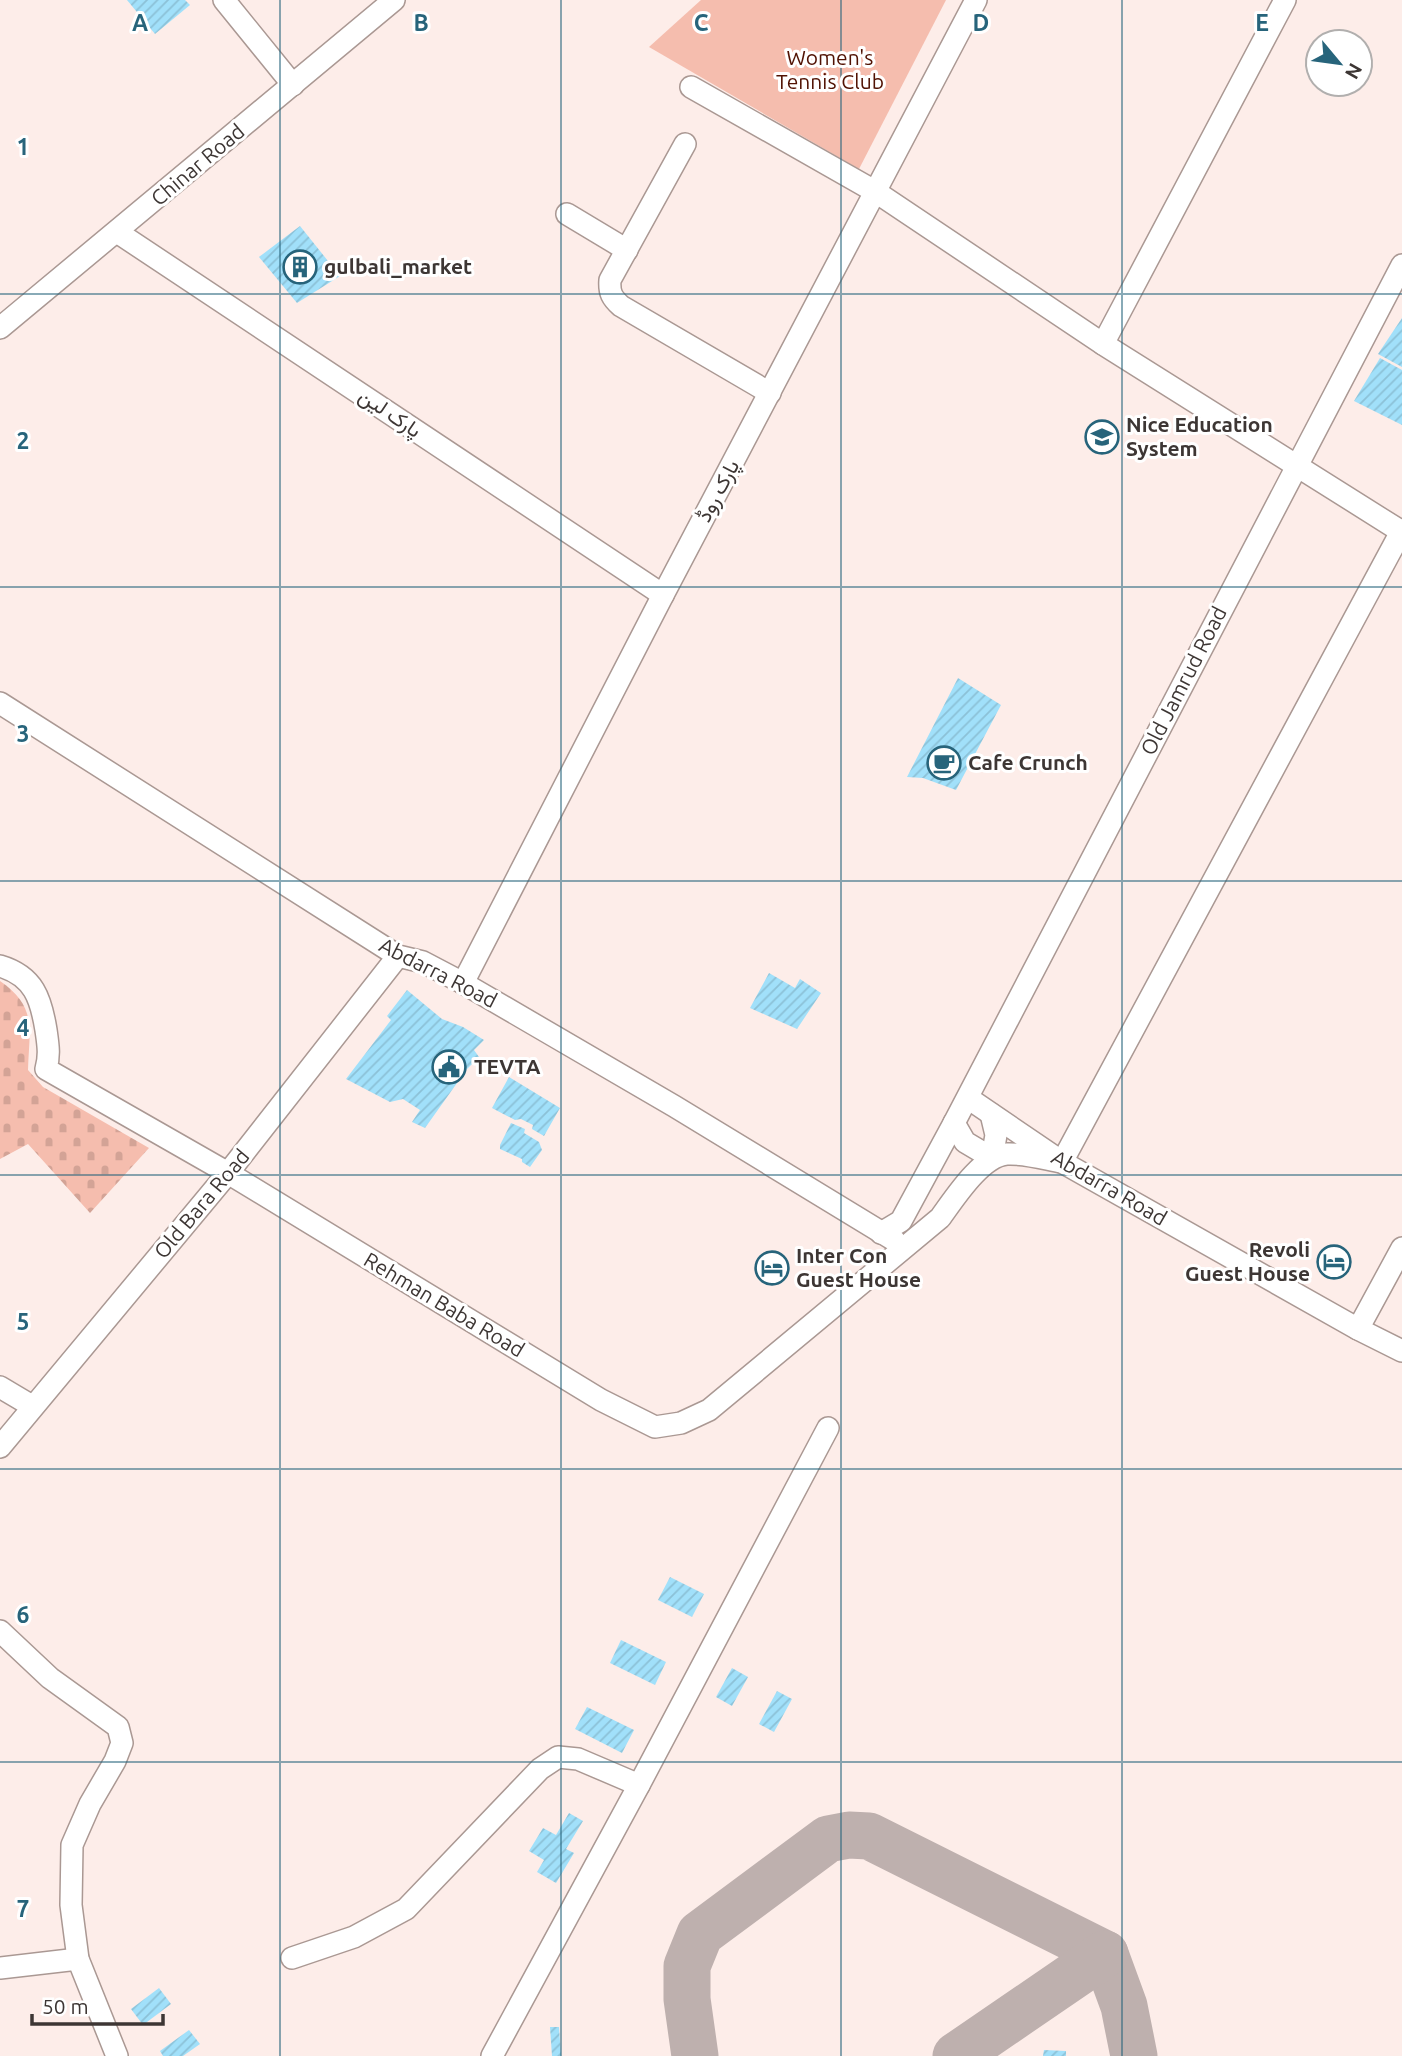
<svg xmlns="http://www.w3.org/2000/svg" width="1402" height="2056" font-family="Ubuntu,Vazirmatn,sans-serif">
<style>
.cemetery{fill:url(#cemetery-stones)}
.park{fill:#f5bdae}
.lines{fill:none;stroke-linecap:round;stroke-linejoin:round}
.taxiway{stroke:#beb0ae;stroke-width:47}
.building{fill:url(#building-hatch)}
.minor-casing{stroke:#aa9893;stroke-width:24}
.minor{stroke:#fff;stroke-width:21}
.grid{fill:none;stroke:#27647b;stroke-width:2;stroke-opacity:0.55}
.labels{text-anchor:middle;stroke-width:6;stroke-linejoin:round;paint-order:stroke}
.park-label{font-size:21px;fill:#511203;stroke:#fff}
.street-label{font-size:21px;fill:#3d3634;stroke:#fff}
.poi-label{font-size:21px;font-weight:bold;fill:#3d3634;stroke:#fff;text-anchor:start}
.grid-label{font-size:23px;text-anchor:middle;font-weight:bold;fill:#27647b;stroke:#fff;stroke-width:6;stroke-linejoin:round;paint-order:stroke}
</style>
<defs>
<pattern id="cemetery-stones" width="16" height="16" patternUnits="userSpaceOnUse" patternTransform="scale(1.75)"><rect width="16" height="16" fill="#f5bdae"/><path d="M2 7V4a2 2 0 0 1 4 0v3zM10 15v-3a2 2 0 0 1 4 0v3z" fill="#d3a396"/></pattern>
<pattern id="building-hatch" width="6" height="6" patternUnits="userSpaceOnUse" patternTransform="scale(1.75)"><rect width="6" height="6" fill="#a1e0fa"/><path d="M-1 1l2-2M0 6l6-6M5 7l2-2" fill="none" stroke="#8cc1d7"/></pattern>
</defs>
<rect width="100%" height="100%" fill="#fdede9"/>
<path class="cemetery" d="M0,981C38,1007 29,1030 28,1070L43,1087L149,1148L90,1213L28,1144L0,1159Z"/>
<polygon class="park" points="701,0 946,0 859,169 649,47"/>
<g class="lines">
<g class="taxiway">
<polyline points="695,2056 687,1999 687,1966 700,1934 828,1839 849,1835 869,1836 1105,1954 1124,2006 1134,2056"/>
<polyline points="956,2056 1105,1954"/>
</g>
</g>
<g class="building">
<polygon points="127,0 185,0 190,5 155,34"/>
<polygon points="300,226 340,276 297,303 259,257"/>
<polygon points="1402,318 1402,367 1378,354"/>
<polygon points="1380,358 1402,370 1402,425 1354,401"/>
<polygon points="958,678 1001,705 956,790 923,778 907,777"/>
<polygon points="769,973 795,988 800,979 821,993 797,1029 750,1008"/>
<polygon points="407,990 442,1019 463,1027 484,1040 474,1050 479,1057 467,1069 425,1128 412,1122 420,1110 403,1099 390,1102 346,1079 391,1020 387,1016"/>
<polygon points="509,1077 560,1108 544,1136 532,1129 533,1125 521,1119 515,1120 492,1108"/>
<polygon points="511,1123 525,1129 524,1133 539,1142 542,1150 530,1167 522,1162 522,1159 500,1149 500,1145"/>
<polygon points="670,1577 704,1594 692,1617 658,1600"/>
<polygon points="621,1640 666,1662 655,1685 610,1663"/>
<polygon points="732,1668 748,1677 732,1706 716,1697"/>
<polygon points="777,1691 792,1699 774,1732 759,1724"/>
<polygon points="587,1707 634,1730 622,1753 575,1729"/>
<polygon points="569,1813 583,1821 566,1849 574,1853 556,1883 537,1872 544,1860 529,1851 543,1828 556,1835"/>
<polygon points="159,1988 171,2004 143,2025 131,2009"/>
<polygon points="550,2027 559,2027 561,2056 552,2056"/>
<polygon points="189,2030 200,2044 183,2056 163,2056 160,2051"/>
<polygon points="1044,2050 1066,2051 1066,2056 1043,2056"/>
</g>
<g class="lines">
<defs>
<g id="minor">
<polyline points="224,0 293,85"/>
<polyline points="691,87 876,192 1103,344 1402,532"/>
<path d="M685,144L610,280C609,293 612,298 621,306L770,393"/>
<polyline points="567,214 627,250"/>
<polyline points="117,232 663,595"/>
<polyline points="0,328 394,0"/>
<polyline points="1103,344 1285,0"/>
<polyline points="0,703 398,956 423,962 463,983 674,1106 894,1240"/>
<path d="M0,966C34,976 41,999 46,1030C48,1044 50,1055 46,1069L228,1173L601,1400L655,1427L681,1423L709,1410L940,1218C954,1199 981,1156 1007,1154C1025,1153 1045,1159 1062,1162L1402,530"/>
<polyline points="463,983 663,595 976,0"/>
<polyline points="968,1098 1062,1162 1358,1329 1402,1351"/>
<polyline points="954,1123 965,1142 992,1158 996,1135 991,1114"/>
<polyline points="881,1233 901,1221 954,1123 1402,265"/>
<polyline points="1358,1329 1402,1248"/>
<polyline points="0,1387 32,1406"/>
<polyline points="0,1447 228,1173 398,956"/>
<polyline points="0,1631 50,1678 118,1727 122,1743 115,1761 90,1804 72,1845 71,1905 78,1959 117,2056"/>
<polyline points="292,1958 354,1937 406,1909 540,1769 558,1757 578,1759 639,1785"/>
<polyline points="0,1968 78,1959"/>
<polyline points="492,2056 639,1785 828,1428"/>
</g>
</defs>
<use href="#minor" class="minor-casing"/>
<use href="#minor" class="minor"/>
</g>
<path class="grid" d="M280,0V2056M561,0V2056M841,0V2056M1122,0V2056M0,294H1402M0,587H1402M0,881H1402M0,1175H1402M0,1469H1402M0,1762H1402"/>
<defs>
<symbol id="building-ring" viewBox="-11 -11 22 22"><circle r="9.5" fill="#fff" stroke="#27647b" stroke-width="1.5"/><path d="M-4-6H4V6H1V3H-1V6H-4ZM-2.5-4.3h1.7v1.8h-1.7ZM.8-4.3h1.7v1.8H.8ZM-2.5-1h1.7V.8h-1.7ZM.8-1h1.7V.8H.8Z" fill="#27647b"/></symbol>
<symbol id="school-ring" viewBox="-11 -11 22 22"><circle r="9.5" fill="#fff" stroke="#27647b" stroke-width="1.5"/><path d="M0-5L7-2L0 1L-7-2ZM-4 1L0 2.5L4 1V4Q0 6-4 4Z" fill="#27647b"/></symbol>
<symbol id="cafe-ring" viewBox="-11 -11 22 22"><circle r="9.5" fill="#fff" stroke="#27647b" stroke-width="1.5"/><path d="M-5.5-4.5H6V0H3Q3 3.5 0 3.5H-2.5Q-5.5 3.5-5.5 0ZM3-3.2v2h1.7v-2ZM-6 4.5H4V6H-6Z" fill="#27647b"/></symbol>
<symbol id="civic-ring" viewBox="-11 -11 22 22"><circle r="9.5" fill="#fff" stroke="#27647b" stroke-width="1.5"/><path d="M-.6-6.5H3V-4.5H.6V-3L4-1V1h2V6H-6V1h2V-1L-.6-3ZM-1.2 2.5V6h2.4V2.5Z" fill="#27647b"/></symbol>
<symbol id="hotel-ring" viewBox="-11 -11 22 22"><circle r="9.5" fill="#fff" stroke="#27647b" stroke-width="1.5"/><path d="M-6-4.5h1.5V1H6V5H4.5V3h-9V5H-6ZM-4 0a1.8 1.8 0 1 1 3.6 0ZM.5 0V-2.5h3Q6-2.5 6 0Z" fill="#27647b"/></symbol>
</defs>
<g fill-rule="evenodd">
<use href="#building-ring" x="281" y="248" width="38" height="38"/>
<use href="#school-ring" x="1083" y="418" width="38" height="38"/>
<use href="#cafe-ring" x="925" y="744" width="38" height="38"/>
<use href="#civic-ring" x="430" y="1048" width="38" height="38"/>
<use href="#hotel-ring" x="1315" y="1243" width="38" height="38"/>
<use href="#hotel-ring" x="753" y="1249" width="38" height="38"/>
</g>
<g class="labels">
<g class="park-label">
<text x="830" y="65">Women's<tspan x="830" dy="24">Tennis Club</tspan></text>
</g>
<g class="street-label">
<text transform="translate(198 165) rotate(-40)" y="7">Chinar Road</text>
<text transform="translate(390 413) rotate(34)" y="7">پارک لین</text>
<text transform="translate(718 491) rotate(-62)" y="7">پارک روڈ</text>
<text transform="translate(1184 681) rotate(-63)" y="7">Old Jamrud Road</text>
<text transform="translate(438 973) rotate(27)" y="7">Abdarra Road</text>
<text transform="translate(1109 1188) rotate(30)" y="7">Abdarra Road</text>
<text transform="translate(202 1204) rotate(-50)" y="7">Old Bara Road</text>
<text transform="translate(444 1305) rotate(31)" y="7">Rehman Baba Road</text>
</g>
<g class="poi-label">
<text x="324" y="274">gulbali_market</text>
<text x="1126" y="432">Nice Education<tspan x="1126" dy="24">System</tspan></text>
<text x="968" y="770">Cafe Crunch</text>
<text x="474" y="1074">TEVTA</text>
<text x="1310" y="1257" text-anchor="end">Revoli<tspan x="1310" dy="24">Guest House</tspan></text>
<text x="796" y="1263">Inter Con<tspan x="796" dy="24">Guest House</tspan></text>
</g>
</g>
<g class="grid-label">
<text x="140" y="31">A</text>
<text x="421" y="31">B</text>
<text x="701" y="31">C</text>
<text x="981" y="31">D</text>
<text x="1262" y="31">E</text>
<text x="23" y="155">1</text>
<text x="23" y="449">2</text>
<text x="23" y="742">3</text>
<text x="23" y="1036">4</text>
<text x="23" y="1330">5</text>
<text x="23" y="1623">6</text>
<text x="23" y="1917">7</text>
</g>
<g transform="translate(1339 63) rotate(119)"><circle r="33" fill="#ffffff" stroke="#b1afae" stroke-width="2"/>
<path d="M0-5L12 26L0 18L-12 26Z" fill="#27647b"/>
<text y="-10" font-size="19" font-weight="bold" text-anchor="middle" fill="#3d3634">N</text>
</g>
<path d="M32 2014v10h131v-10" fill="none" stroke="#3d3634" stroke-width="3.5"/>
<text x="42" y="2014" font-size="21" fill="#3d3634" stroke="#ffffff" stroke-width="5" paint-order="stroke">50 m</text>
</svg>
